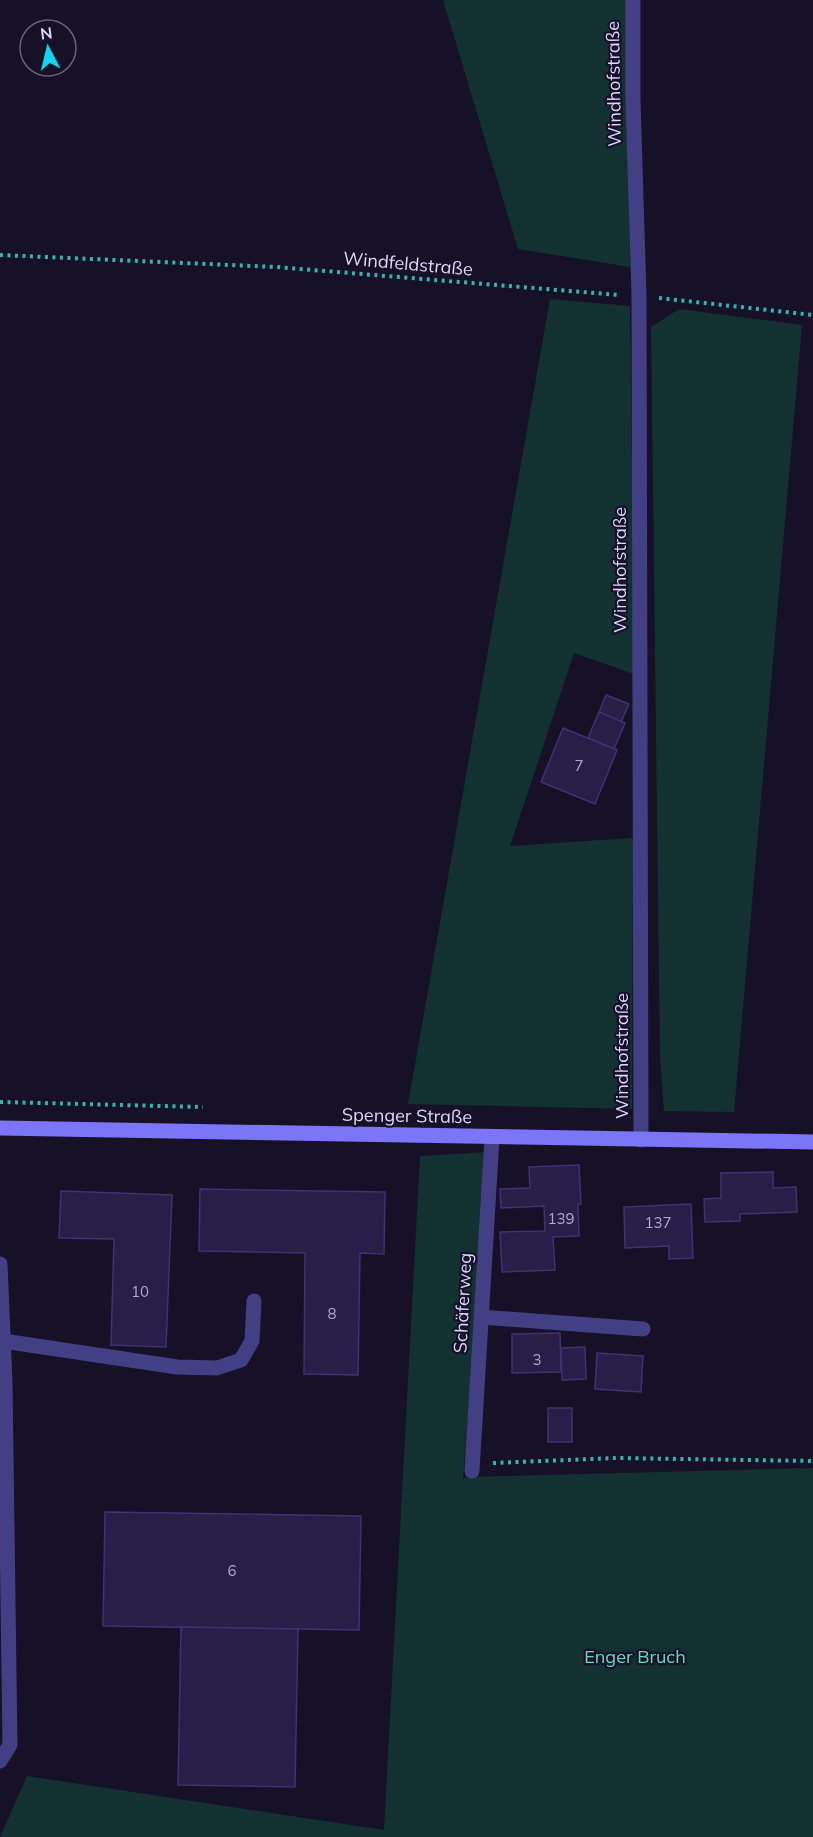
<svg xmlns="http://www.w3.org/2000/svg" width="813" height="1837" font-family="Mulish,sans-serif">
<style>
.green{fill:#143131}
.building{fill:#281e47;stroke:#403172;stroke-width:1.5}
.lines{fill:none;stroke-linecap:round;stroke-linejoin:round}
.path{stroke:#36b4b0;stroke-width:4;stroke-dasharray:3 4.5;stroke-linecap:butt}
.lane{stroke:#433f84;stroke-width:15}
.street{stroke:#433f84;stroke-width:15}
.secondary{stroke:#7d75f8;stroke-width:15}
.labels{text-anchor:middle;stroke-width:4.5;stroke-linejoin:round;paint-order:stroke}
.number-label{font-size:15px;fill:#b0aad0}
.street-label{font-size:18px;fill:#ded9fd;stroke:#161127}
.park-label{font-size:18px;fill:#68dac1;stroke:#161127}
</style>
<rect width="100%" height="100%" fill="#161127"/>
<g class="green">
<polygon points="443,0 627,0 630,267 518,249"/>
<polygon points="550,299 630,306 634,674 574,653 510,846 633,838 632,1109 408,1104"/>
<polygon points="679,309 802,325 734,1112 664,1111 660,1058 651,327"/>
<polygon points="489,1152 463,1479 466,1477 813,1468 813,1837 0,1837 27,1776 384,1830 420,1156"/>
</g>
<g class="building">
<polygon points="606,695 629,704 621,722 599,712"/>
<polygon points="599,712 625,723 614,749 588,738"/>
<polygon points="563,728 617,750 595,804 541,782"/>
<polygon points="579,1165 581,1204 578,1204 579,1236 553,1237 555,1270 502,1272 500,1232 545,1231 544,1206 501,1208 500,1189 530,1188 529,1167"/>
<polygon points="773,1172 773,1188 796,1187 797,1212 740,1214 740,1221 705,1222 704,1199 721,1198 721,1173"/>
<polygon points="200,1189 385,1192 384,1254 360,1253 358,1375 304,1374 305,1253 199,1251"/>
<polygon points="61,1191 172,1195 166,1347 111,1345 114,1239 59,1238"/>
<polygon points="691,1204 693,1258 669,1259 669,1246 625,1248 624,1207"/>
<polygon points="560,1333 561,1372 512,1373 512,1334"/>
<polygon points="585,1347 586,1379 562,1380 561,1348"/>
<polygon points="597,1353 643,1356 641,1392 595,1389"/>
<rect x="548" y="1408" width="24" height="34"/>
<polygon points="105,1512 361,1516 359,1630 103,1626"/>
<polygon points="181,1627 298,1629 295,1787 178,1785"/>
</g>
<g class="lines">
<g class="path">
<polyline points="0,255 276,267 619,295"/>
<polyline points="659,298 813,315"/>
<polyline points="0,1102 203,1107"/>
<polyline points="493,1463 616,1458 813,1461"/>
</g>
<g class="lane">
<polyline points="481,1317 643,1329"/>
<polyline points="3,1341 177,1367 217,1368 241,1360 252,1341 254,1301"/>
</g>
<g class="street">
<polyline points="633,0 633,100 639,296 641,1140"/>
<polyline points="0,1264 5,1382 10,1745 0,1761"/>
<polyline points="472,1471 492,1138"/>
</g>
<polyline class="secondary" points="0,1128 813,1142"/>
</g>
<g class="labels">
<g class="number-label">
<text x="579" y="771">7</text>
<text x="561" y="1224">139</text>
<text x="658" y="1228">137</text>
<text x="140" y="1297">10</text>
<text x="332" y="1319">8</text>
<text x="537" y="1365">3</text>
<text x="232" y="1576">6</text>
</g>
<g class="street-label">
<text transform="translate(614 84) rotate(-91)" y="6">Windhofstraße</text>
<text transform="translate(408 264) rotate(5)" y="6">Windfeldstraße</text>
<text transform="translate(620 570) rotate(-90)" y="6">Windhofstraße</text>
<text transform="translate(622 1056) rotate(-90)" y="6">Windhofstraße</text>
<text transform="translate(407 1116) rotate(1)" y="6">Spenger Straße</text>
<text transform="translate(463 1303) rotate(-87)" y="6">Schäferweg</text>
</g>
<g class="park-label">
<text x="635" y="1663">Enger Bruch</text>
</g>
</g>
<g transform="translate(48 48) rotate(353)"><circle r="28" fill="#161127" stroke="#66617d" stroke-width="1.5"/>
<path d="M0-4.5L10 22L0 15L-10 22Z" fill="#0fd5f3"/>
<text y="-9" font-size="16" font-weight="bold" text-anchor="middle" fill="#ded9fd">N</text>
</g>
</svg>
